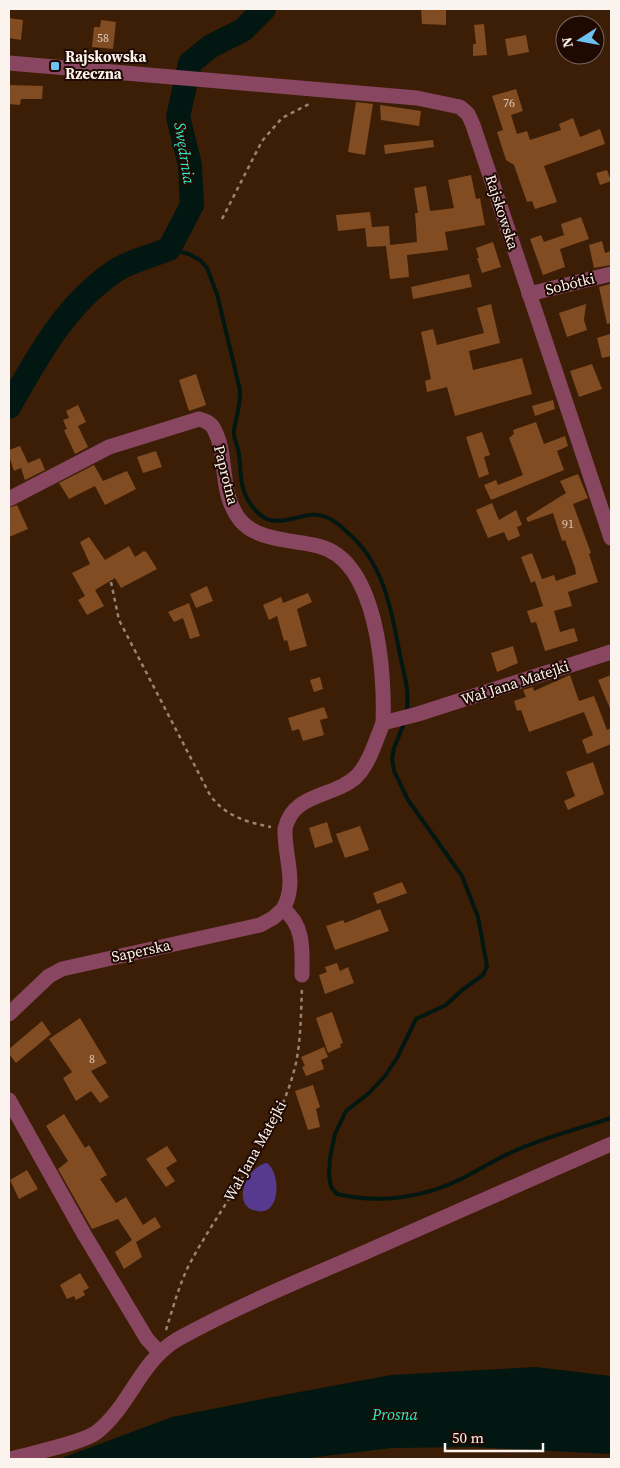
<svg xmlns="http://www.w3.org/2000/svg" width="620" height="1468" font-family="'Source Serif 4',serif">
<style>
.green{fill:#583990}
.water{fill:#021712}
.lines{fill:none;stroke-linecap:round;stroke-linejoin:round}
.stream{stroke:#021712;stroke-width:4}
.river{stroke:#021712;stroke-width:24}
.building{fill:#814c21}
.path{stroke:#978475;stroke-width:2.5;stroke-dasharray:4 4;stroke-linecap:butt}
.minor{stroke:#894660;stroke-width:15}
.poi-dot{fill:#6ec2f3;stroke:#1f0900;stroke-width:2}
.labels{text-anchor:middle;stroke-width:4;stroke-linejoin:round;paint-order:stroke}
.number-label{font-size:12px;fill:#dcc9bb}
.poi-label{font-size:15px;font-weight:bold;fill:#faf3ee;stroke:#1f0900;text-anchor:start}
.street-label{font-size:15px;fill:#faf3ee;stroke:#1f0900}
.water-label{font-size:16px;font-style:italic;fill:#33e8c7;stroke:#1f0900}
</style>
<rect width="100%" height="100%" fill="#3c1e06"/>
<path class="green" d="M267,1163C281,1173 281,1216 257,1211C230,1207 246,1166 267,1163Z"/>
<polygon class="water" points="536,1367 611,1376 611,1454 473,1447 392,1448 300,1459 59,1459 172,1417 262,1399 391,1375"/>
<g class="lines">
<g class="stream">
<path d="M169,249L189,254L200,260L207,268L217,294L240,390C241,405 236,416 234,430C233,437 236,442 238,449C242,466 238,483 248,500C273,542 298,506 326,517C334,520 341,526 347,532C383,562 391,607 399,650C403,672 411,692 406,714"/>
<path d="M405,721L394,748L392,758L394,771L408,800L462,876L478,917L487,966L483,975L462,990L446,1005L416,1019L397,1058L385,1076L369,1093L346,1111L335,1134L330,1158L329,1175L331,1187L337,1194C379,1204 424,1198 463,1178C479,1170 494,1160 510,1153C542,1138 578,1129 611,1118"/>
</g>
<path class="river" d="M9,407C38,356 65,305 115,271C130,261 152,256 169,249L192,205L190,165L178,117L190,63L211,46L243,30L264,9"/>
</g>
<g class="building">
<polygon points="421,9 446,9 446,25 422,24"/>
<polygon points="9,18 23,20 21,40 9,38"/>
<polygon points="101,20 116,22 113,49 92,47 94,27 100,27"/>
<polygon points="484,24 487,55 473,56 473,44 476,44 474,25"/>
<polygon points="526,35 529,52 508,56 505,39"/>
<polygon points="9,85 43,86 42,99 21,99 20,105 9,104"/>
<polygon points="516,89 523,111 511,115 517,134 527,131 530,140 561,130 559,124 573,118 580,137 600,129 605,144 544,166 557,202 535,209 532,201 527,202 514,165 506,160 497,132 503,130 492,96"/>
<polygon points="356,102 373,104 365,155 348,152"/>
<polygon points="380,105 421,111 419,126 381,120"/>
<polygon points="433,140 434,147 385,154 384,145"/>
<polygon points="607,170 611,181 600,185 596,173"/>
<polygon points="471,175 476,199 480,198 485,225 445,232 448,250 407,255 409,277 390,279 386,246 367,247 365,228 338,231 336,215 370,212 372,227 389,226 390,245 417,242 415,213 418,213 414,188 426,186 430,211 454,208 448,180"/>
<polygon points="581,217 589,239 560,249 565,267 543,275 530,239 541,235 544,242 564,235 561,224"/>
<polygon points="602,241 605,253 611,251 611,265 594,268 589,245"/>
<polygon points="493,242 501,267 482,273 477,258 479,258 476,248"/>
<polygon points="469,274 472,287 413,299 411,287"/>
<polygon points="610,284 611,323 607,324 599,287"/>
<polygon points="491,304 500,343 469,351 473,370 522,358 532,394 455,416 447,387 427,392 425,381 431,379 421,332 433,329 437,345 484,333 477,308"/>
<polygon points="586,304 584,320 587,330 567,337 559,313"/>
<polygon points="610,334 611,356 602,358 597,338"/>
<polygon points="592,364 602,389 579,397 570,371"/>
<polygon points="196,374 206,405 189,411 179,380"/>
<polygon points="553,400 555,409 535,416 532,406"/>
<polygon points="78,405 86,422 78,426 88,447 75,454 64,430 67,429 63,420 69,418 66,411"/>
<polygon points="536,422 544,444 565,436 568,446 557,451 564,470 491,500 484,485 496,480 498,485 523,475 509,438 514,434 513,430"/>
<polygon points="482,432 490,455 484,457 489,474 479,478 466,437"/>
<polygon points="20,446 28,463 40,458 45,470 25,480 21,468 14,471 9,456 9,450"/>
<polygon points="156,451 162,467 143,473 137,457"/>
<polygon points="94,465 103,481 127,471 136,489 105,505 95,486 69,499 59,483"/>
<polygon points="578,474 588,498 573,504 591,553 589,554 598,582 568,592 572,606 554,611 560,632 574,628 578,641 545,651 536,622 531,623 527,611 543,606 535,581 531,583 521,557 532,553 542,579 554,575 556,581 576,574 575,568 565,540 562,541 553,513 528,522 526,518 566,493 560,481"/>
<polygon points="492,503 499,520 516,510 522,525 517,527 520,536 508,541 504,532 488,538 476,510"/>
<polygon points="17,505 28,529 9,537 9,508"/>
<polygon points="89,537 105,560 129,546 135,557 144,551 147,553 157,569 121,588 115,578 95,590 104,606 87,615 78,600 85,596 72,573 90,564 80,542"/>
<polygon points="207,586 213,601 196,608 190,594"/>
<polygon points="308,593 312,602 297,609 307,646 290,651 287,640 284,641 277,616 269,620 263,605 281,597 283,603"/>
<polygon points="189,603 200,636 190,639 183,618 174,622 168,612"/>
<polygon points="513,646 518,663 497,672 491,653"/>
<polygon points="570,675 579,701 594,696 607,730 611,728 611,744 587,754 582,740 593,735 584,712 529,732 521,710 517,711 514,701 526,697 523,690 533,687 534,691"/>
<polygon points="611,675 611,711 598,680"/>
<polygon points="320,677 323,689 314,692 310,680"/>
<polygon points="324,707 328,718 320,720 324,735 303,741 299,729 292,731 288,718"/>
<polygon points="593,762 604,794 568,810 564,801 575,796 566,772"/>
<polygon points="327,822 333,842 315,848 309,828"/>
<polygon points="360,826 369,850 345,858 336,834"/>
<polygon points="402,882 407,893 377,904 373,893"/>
<polygon points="380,909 389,931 335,950 326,926 343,920 345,923"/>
<polygon points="337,963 340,971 348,967 354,983 325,994 319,975 327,972 325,967"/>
<polygon points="332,1012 343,1043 340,1044 341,1047 328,1053 316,1018"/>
<polygon points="80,1018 107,1063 91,1071 109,1097 100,1103 91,1091 76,1101 63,1078 72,1072 49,1039"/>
<polygon points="42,1021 51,1034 16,1063 9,1054 9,1049"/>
<polygon points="324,1047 328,1057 321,1060 324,1069 306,1076 302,1067 305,1066 301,1057"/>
<polygon points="313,1085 320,1107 316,1109 320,1127 308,1130 295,1091"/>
<polygon points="64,1114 85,1148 89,1145 107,1175 100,1179 116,1203 126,1197 143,1225 155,1217 161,1227 136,1242 142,1257 124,1269 115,1252 132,1240 118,1219 92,1229 58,1169 68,1161 46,1126"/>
<polygon points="167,1146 177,1161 166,1168 175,1181 166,1187 146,1159"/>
<polygon points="27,1170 38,1189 19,1199 10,1180"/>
<polygon points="80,1273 89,1288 83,1291 85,1295 76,1300 74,1296 67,1299 60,1285"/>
</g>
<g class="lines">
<g class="path">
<polyline points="222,219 262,141 282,118 311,103"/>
<path d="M111,582L119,620L210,795C225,816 246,822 271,827"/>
<path d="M166,1330C173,1308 179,1285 189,1265C224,1199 279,1137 296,1063C301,1038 301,1012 302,987"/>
</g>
<g class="minor">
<polyline points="9,63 417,98 460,107 468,114 473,125 611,538"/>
<polyline points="529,294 611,274"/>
<path d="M9,499L109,447L199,419C206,421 211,423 214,429C229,457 218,492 240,520C257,541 294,540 318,546C378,560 385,674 383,723"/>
<path d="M302,975C302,950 305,926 283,909C298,883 284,857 285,829C293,792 334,798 357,776C370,762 376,740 383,723L418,714L611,652"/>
<polyline points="9,1014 49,976 62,969 260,925 273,918 283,909"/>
<polyline points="9,1100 84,1234 147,1339 159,1352"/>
<path d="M11,1459C31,1453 83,1443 97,1432C130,1406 140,1361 178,1339C236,1307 298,1281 359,1255C443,1218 527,1181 611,1144"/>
</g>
</g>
<rect class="poi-dot" x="50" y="61" width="10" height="10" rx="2.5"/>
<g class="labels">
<g class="number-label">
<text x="103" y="42">58</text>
<text x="509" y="107">76</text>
<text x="568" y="528">91</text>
<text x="92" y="1063">8</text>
</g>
<g class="poi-label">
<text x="65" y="62">Rajskowska<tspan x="65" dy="17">Rzeczna</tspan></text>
</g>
<g class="street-label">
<text transform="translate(502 212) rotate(72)" y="5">Rajskowska</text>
<text transform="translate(570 284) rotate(-14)" y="5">Sobótki</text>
<text transform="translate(226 475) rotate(76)" y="5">Paprotna</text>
<text transform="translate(515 683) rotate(-18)" y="5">Wał Jana Matejki</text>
<text transform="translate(141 951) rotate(-12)" y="5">Saperska</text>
<text transform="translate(255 1151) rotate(-61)" y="5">Wał Jana Matejki</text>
</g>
<g class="water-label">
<text transform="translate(185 153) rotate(81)" y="6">Swędrnia</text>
<text x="395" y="1420">Prosna</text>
</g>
</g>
<rect width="620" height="1468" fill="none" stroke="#faf3ee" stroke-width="20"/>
<g transform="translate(580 40) rotate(259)"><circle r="24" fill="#1f0900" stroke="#77675f"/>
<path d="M0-4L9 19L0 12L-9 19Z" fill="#6ec2f3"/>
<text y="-8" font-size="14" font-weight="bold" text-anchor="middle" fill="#faf3ee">N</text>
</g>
<path d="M445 1443v8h98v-8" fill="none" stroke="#faf3ee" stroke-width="2.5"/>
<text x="452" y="1443" font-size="15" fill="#faf3ee" stroke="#1f0900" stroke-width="4" paint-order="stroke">50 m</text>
</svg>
